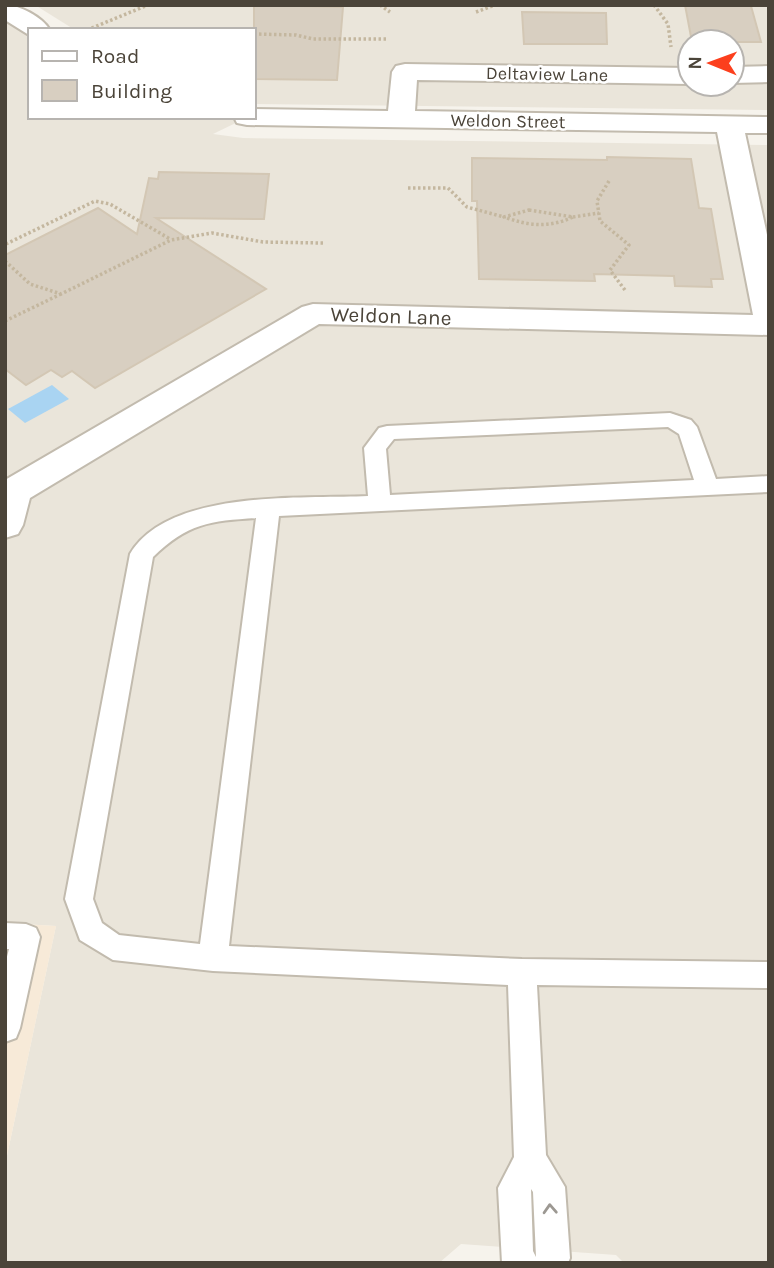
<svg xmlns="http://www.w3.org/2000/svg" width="774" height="1268" font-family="Karla,sans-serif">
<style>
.residential{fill:#eae5da;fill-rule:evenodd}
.commercial{fill:#f7ead8}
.water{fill:#a9d4f2}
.building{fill:#d8cfc1;stroke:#d3c7b4;stroke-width:2}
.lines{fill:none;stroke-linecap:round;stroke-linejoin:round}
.service-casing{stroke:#c2bbae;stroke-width:4}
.minor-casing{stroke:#c2bbae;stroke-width:4}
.path{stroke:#c4b79f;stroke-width:3.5;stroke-dasharray:2.5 2.5;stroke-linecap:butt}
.service{fill:#fff;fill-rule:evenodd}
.minor{fill:#fff;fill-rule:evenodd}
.oneway{stroke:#9c9892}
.labels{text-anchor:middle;stroke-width:5;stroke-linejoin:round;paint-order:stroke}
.far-street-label{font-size:18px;fill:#4b4439;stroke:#fff}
.street-label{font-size:21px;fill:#4b4439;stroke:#fff}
</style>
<rect width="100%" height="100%" fill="#f6f3ec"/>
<g class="residential">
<path d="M35,5H769V110L254,104V30H75ZM690,42H732V84H690Z"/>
<polygon points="5,9 30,30 30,117 248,117 213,134 243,138 769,145 769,1263 624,1263 616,1255 461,1244 439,1263 5,1262 5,1165 56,926 5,923"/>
</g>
<polygon class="commercial" points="5,923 56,926 5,1165"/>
<polygon class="water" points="52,385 69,399 25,423 8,409"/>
<g class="building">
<polygon points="254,5 343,7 337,80 254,79"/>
<polygon points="685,5 751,6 761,42 692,42"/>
<polygon points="522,12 606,13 607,44 524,44"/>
<polygon points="607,157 691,159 699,208 711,209 723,279 711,279 712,287 675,286 674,276 594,274 595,281 479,279 477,201 472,201 472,158 607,160"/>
<polygon points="159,172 269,174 264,219 156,218 266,289 95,388 72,371 62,377 51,370 26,385 5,369 5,255 98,208 137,234 149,178 158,179"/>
</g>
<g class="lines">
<defs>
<g id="service">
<path d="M670,413L691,420L697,427L716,479L769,476V492L279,516L229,946L522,959L769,962V988L537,985L546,1155L565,1187L570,1258L568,1263H502L498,1188L514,1157L508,985L213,971L113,960L80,940L65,899L130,554C168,489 302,499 368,496L364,448L379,428L387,426ZM668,427L679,434L694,480L390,495L386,449L394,439ZM256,518L200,944L119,935L102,923L93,899L153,557C188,523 210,521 256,518ZM531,1189L533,1192L536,1257L533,1251Z"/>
<polygon points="5,923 26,924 36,928 40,937 20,1028 16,1038 5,1042 5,964 9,949 5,949"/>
</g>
<g id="minor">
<path d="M5,5C20,5 42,17 50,30H30L29,35L5,20Z"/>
<polygon points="405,64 690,68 690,84 417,80 415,111 769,117 769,133 745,133 769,244 769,335 319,324 30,498 23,525 18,534 5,538 5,480 302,307 313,304 753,315 717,132 247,125 237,123 234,117 254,117 254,109 388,111 392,72 396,66"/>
<polygon points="769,66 769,82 732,83 732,67"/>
</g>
</defs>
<use href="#service" class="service-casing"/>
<use href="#minor" class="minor-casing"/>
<g class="path">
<polyline points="380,5 390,12"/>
<polyline points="654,5 668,24 671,47"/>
<polyline points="476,12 495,5"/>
<polyline points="87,30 148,5"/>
<polyline points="254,34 296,35 313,39 387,39"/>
<polyline points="609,181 597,201 600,221 629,245 610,270 625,290"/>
<polyline points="408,188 448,188 467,207 504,217"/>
<path d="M529,210L573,217C549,228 529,226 504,217Z"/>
<polyline points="573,217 599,213"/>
<polyline points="5,249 6,244 95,201 110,204 170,239"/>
<polyline points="5,261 30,284 61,294 171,240 212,233 263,242 323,243"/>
<polyline points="5,321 61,294"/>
</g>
<use href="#service" class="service"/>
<use href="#minor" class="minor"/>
</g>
<defs><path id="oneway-chevron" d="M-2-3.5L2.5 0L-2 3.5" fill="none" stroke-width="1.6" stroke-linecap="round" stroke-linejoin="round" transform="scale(1.75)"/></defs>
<use class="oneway" href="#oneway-chevron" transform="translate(550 1209) rotate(-93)"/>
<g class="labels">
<g class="far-street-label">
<text transform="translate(547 74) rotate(1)" y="6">Deltaview Lane</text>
<text transform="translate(508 121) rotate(1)" y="6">Weldon Street</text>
</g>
<g class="street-label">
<text transform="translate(391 316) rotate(2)" y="7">Weldon Lane</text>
</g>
</g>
<rect width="774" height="1268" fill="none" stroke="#4b4439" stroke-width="14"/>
<rect x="28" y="28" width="228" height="91" fill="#ffffff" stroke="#b7b4b0" stroke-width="2"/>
<rect x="42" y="51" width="35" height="10" fill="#ffffff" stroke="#b7b4b0" stroke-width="2"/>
<text x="91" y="63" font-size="21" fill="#4b4439">Road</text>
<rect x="42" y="80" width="35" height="21" fill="#d8cfc1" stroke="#b7b4b0" stroke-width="2"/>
<text x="91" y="98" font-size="21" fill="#4b4439">Building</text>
<g transform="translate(711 63) rotate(271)"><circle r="33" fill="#ffffff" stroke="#b7b4b0" stroke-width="2"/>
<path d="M0-5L12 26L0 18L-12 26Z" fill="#fc3f1d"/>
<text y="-10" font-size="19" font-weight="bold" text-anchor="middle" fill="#4b4439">N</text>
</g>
</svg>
